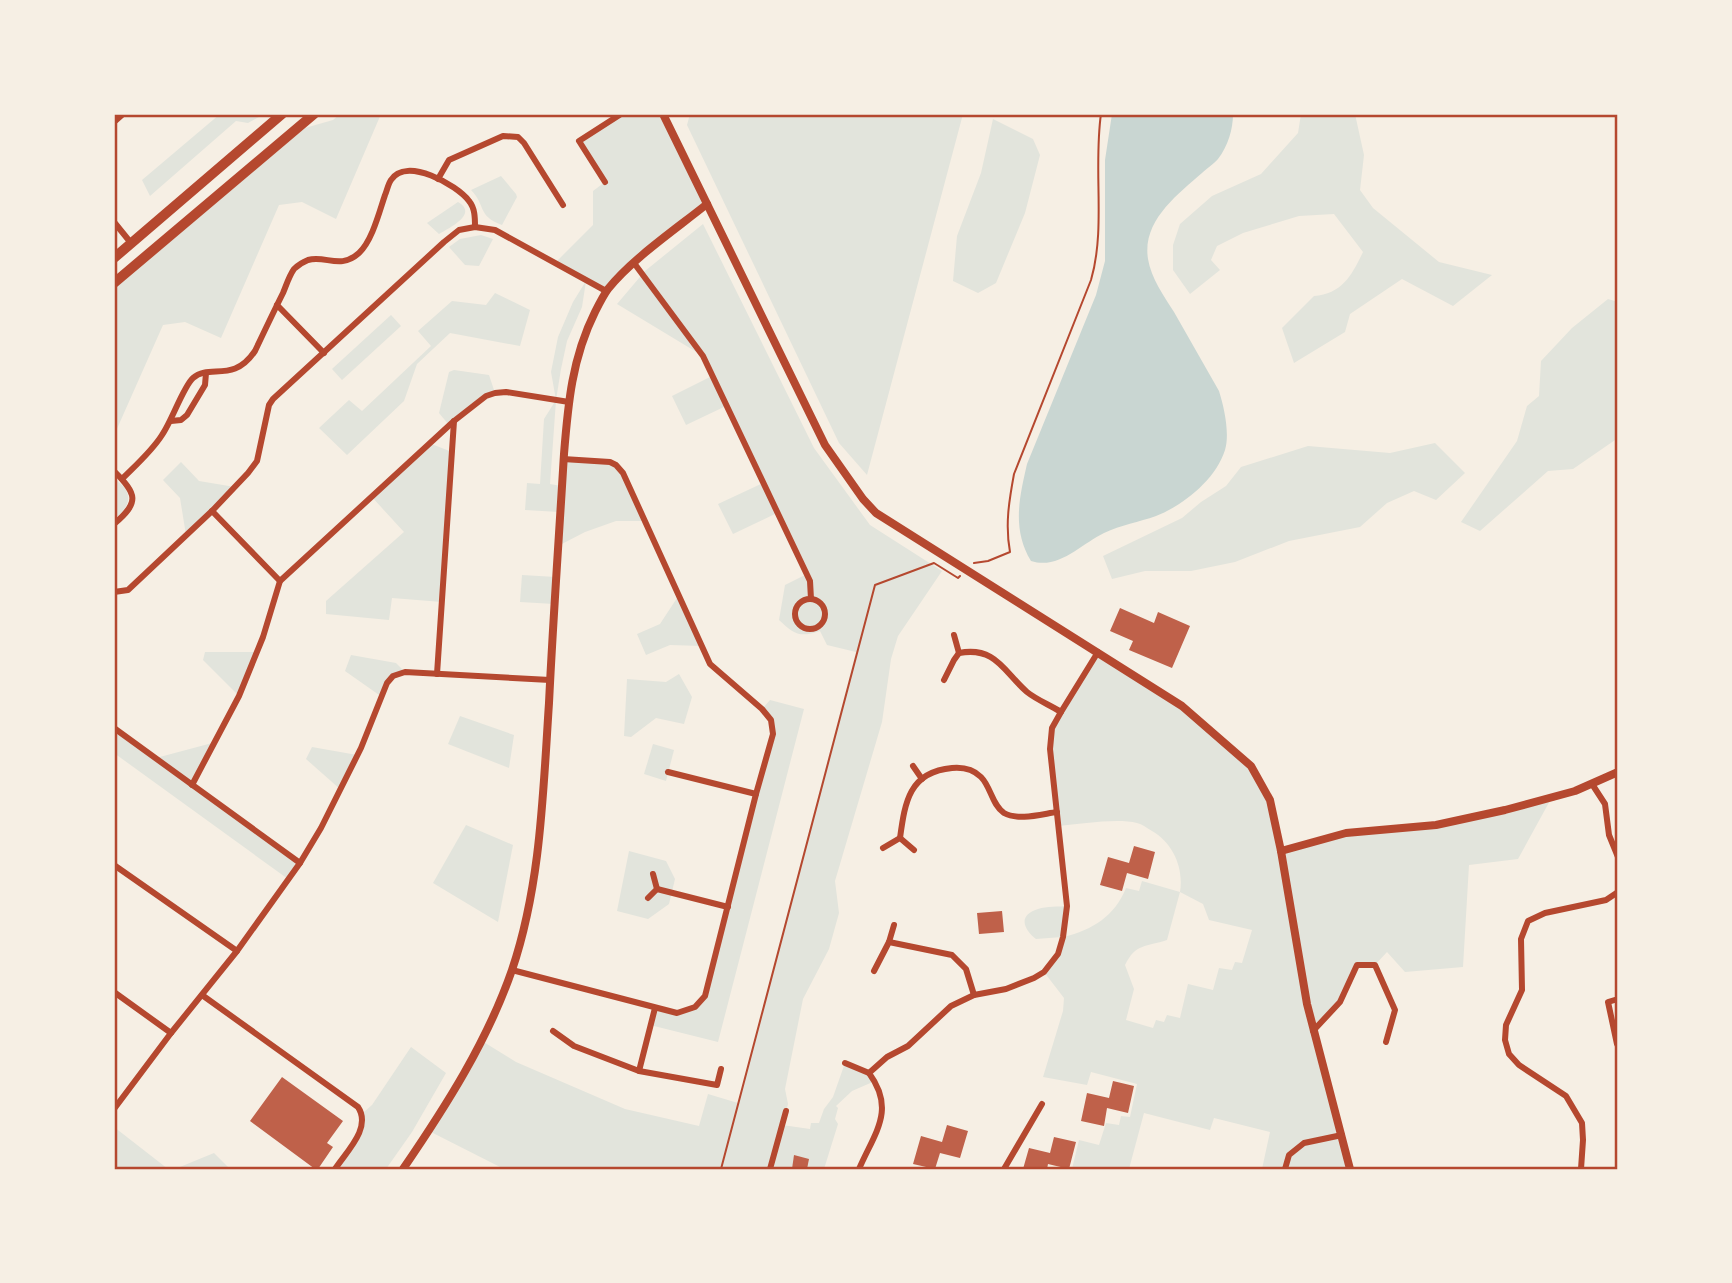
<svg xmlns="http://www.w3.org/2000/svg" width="1732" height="1283" font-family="Overpass,sans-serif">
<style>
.green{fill:#e2e4dc;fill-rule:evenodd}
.water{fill:#c9d6d2}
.building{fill:#bf614a}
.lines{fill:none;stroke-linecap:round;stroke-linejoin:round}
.path{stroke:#b5482f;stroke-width:2}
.minor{stroke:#b5482f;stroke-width:6}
.tertiary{stroke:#b5482f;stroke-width:8}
.trunk{stroke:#b5482f;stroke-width:10}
.neatline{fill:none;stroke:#b5482f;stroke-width:2.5}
</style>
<rect width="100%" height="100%" fill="#f6efe4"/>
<g class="green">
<polygon points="220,114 264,114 248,123 236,121 150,196 142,180"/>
<polygon points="340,114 381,114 336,219 302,202 279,205 221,338 185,322 163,325 116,431 114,430 114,289 305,128 333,120"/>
<polygon points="621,114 663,114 707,204 606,291 586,281 582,307 567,341 561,369 556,400 550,484 561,486 563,459 616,465 645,521 616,521 585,532 558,546 559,512 525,510 527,483 540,484 544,419 556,400 551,372 558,337 573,302 586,281 555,263 593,225 593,191 605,182 579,141"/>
<polygon points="690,114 963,114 867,475 839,443 687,125"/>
<path d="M1301,114H1355L1364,155L1360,190L1373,208L1439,262L1492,275L1453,306L1402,279L1350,314L1345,332L1294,363L1282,328L1314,296C1342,294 1352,275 1363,252L1334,214L1299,216L1243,233L1217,246L1211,260L1220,270L1190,294L1173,270V245L1180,224L1212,196L1261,174L1298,133Z"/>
<polygon points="993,119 1033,139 1040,155 1025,213 996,283 978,293 953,281 957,236 981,173"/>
<path d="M501,176L516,194L517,197L502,225C477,216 486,205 471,190Z"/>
<path d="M458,202C479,214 449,228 439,234L427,223Z"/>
<path d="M703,224L814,448L870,525L942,571L898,636L891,659L882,722L835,881L839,913L829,949L803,999L785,1089L788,1104L782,1125L810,1129L811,1123H819L824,1109L833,1097L845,1063L869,1073L875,1081L852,1091L836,1106L838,1108L835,1119L838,1124L824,1169H504L429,1131L482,1041L516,1062L625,1109L699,1126L708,1094L738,1103L856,652L827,645L820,631C799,638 794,634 779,620L785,585L807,574L777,513L733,534L718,504L763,483L726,406L686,425L672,396L712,376L703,356L617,304L645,271Z"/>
<polygon points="481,235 493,239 479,266 465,265 449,247 460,239"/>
<polygon points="495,293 530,310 520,346 450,333 417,364 404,401 347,455 319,428 349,400 362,411 431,346 418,331 452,301 486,305"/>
<polygon points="1608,299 1618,302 1618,438 1573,469 1548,471 1480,531 1461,522 1517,441 1527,406 1539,396 1541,361 1572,328"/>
<polygon points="391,315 401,326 342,380 332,369"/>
<polygon points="454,370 489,375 495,393 449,425 439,413 449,372"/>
<polygon points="429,443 452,452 442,602 392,598 389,620 326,614 326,601 404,532 371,496"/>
<polygon points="1435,443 1465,473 1436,500 1414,491 1387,503 1360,527 1289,541 1235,562 1191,571 1145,571 1112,579 1103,556 1182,518 1201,502 1226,486 1241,467 1308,446 1390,453"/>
<polygon points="181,462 199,481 235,487 186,535 180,498 163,480"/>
<path d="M114,478C117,481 124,486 126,490C133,503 122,512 114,520Z"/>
<polygon points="522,575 556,577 554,604 520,602"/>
<polygon points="679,595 702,646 670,645 646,655 637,634 660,624"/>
<polygon points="205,652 257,652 239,696 203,660"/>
<path d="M1098,652L1182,706L1251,766L1270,800L1281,851L1346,833L1436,825L1552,797L1518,859L1469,865L1463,967L1405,972L1387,952L1375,965L1357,966L1340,1002L1314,1031L1350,1169H1262L1270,1132L1214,1118L1210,1130L1144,1113L1129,1169H1072L1079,1140L1099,1145L1106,1123L1119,1125L1121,1116L1130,1117L1137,1084L1091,1072L1087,1085L1043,1077L1063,1011L1064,998L1044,972L1058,954L1062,937L1036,939C1023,929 1018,915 1038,909C1047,906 1058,907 1067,906L1064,937C1092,930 1115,916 1126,888L1139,891L1142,881L1180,892C1184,868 1173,843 1152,831C1147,828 1142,824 1137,823C1117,818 1081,824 1059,826L1050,749L1052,728ZM1180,892L1203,904L1209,920L1252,930L1242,963L1235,962L1232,970L1219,968L1213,990L1188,984L1180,1018L1167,1015L1164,1022L1156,1020L1153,1028L1126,1020L1134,989L1125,965C1136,943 1146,947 1167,940Z"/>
<polygon points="351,655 396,663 405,672 393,676 382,697 345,671"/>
<polygon points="679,674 692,697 684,724 656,718 631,737 624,736 627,679 666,682"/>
<path d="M770,700L804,709L718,1042L650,1025L655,1008C678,1014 688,1015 705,996L773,734L771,720L762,709Z"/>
<polygon points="460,716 514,735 509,768 448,744"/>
<polygon points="114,727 156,758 216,742 193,785 300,863 288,879 114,753"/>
<polygon points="653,744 674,750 666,781 644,774"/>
<polygon points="312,747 357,755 340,789 306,759"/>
<polygon points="466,825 513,845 498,922 433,883"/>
<polygon points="629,851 666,861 675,879 669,904 648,919 617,911"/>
<polygon points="411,1047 446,1073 412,1132 386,1169 335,1169 358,1136 363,1113 372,1105"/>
<polygon points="114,1127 168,1169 114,1169"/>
<polygon points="214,1153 230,1169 175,1169"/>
</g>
<path class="water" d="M1112,114H1233C1233,129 1228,146 1218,159C1214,164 1207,168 1202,173C1177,195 1142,221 1148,259C1151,278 1164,296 1174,312C1189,338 1204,365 1219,391C1224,407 1230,433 1225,450C1216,479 1184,505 1156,516C1139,522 1121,525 1104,533C1081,544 1059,570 1031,561C1012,529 1019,499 1027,464L1096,295L1105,261V160Z"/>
<g class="building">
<polygon points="1120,608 1154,623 1158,612 1190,626 1172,668 1129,650 1133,641 1110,631"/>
<polygon points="1134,846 1155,852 1148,879 1127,873 1122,891 1100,885 1108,857 1129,863"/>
<polygon points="1002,911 1004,932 979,934 977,913"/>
<polygon points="282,1077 343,1121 327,1143 333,1147 318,1169 315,1169 250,1121"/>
<polygon points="1113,1081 1134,1086 1128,1113 1107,1108 1104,1126 1081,1121 1087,1093 1109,1098"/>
<polygon points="947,1125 968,1131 960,1158 940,1153 935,1169 913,1164 921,1136 942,1142"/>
<polygon points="1054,1137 1076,1142 1069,1169 1048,1164 1047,1169 1023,1169 1029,1148 1050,1153"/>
<polygon points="794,1155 809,1159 807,1169 792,1169"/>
</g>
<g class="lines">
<g class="path">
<path d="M974,563L988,561L1010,552C1005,525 1009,501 1014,474L1091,280C1106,229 1093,168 1101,114"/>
<polyline points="721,1169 875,585 934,563 958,578 960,576"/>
</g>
<g class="minor">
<polyline points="114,122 123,114"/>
<polyline points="438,179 449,160 503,136 518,137 524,143 563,205"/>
<polyline points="605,182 579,141 621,114"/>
<polyline points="114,222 131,243"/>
<polyline points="634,263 703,356 810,581 811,599"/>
<polyline points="277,305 324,353"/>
<polyline points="171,421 181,420 187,415 205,385 206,373"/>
<path d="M114,471C137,494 140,502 114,524"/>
<path d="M122,479C136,465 152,451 162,435C172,421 183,387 193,378C210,363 233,384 255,351C264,332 273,313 283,293C286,286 289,276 294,269C297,266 303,262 308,260C326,255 340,270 359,253C372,241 379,213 385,195C387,191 388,184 391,180C406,156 457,185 469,201C475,208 475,218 475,227"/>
<polyline points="212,511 280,581"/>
<polyline points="114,592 128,590 212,511 248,473 257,461 269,405 273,399 444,242 459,230 475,227 495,230 606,291"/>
<circle cx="810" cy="614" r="15"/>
<polyline points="954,635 959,653"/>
<polyline points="437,674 454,421"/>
<path d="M944,680L954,660L959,653C996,646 1004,672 1027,692C1037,700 1050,705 1061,712"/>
<polyline points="114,728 300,863"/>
<polyline points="913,766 922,779"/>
<polyline points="668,772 756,794"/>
<polyline points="1592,784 1605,804 1609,835 1618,857"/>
<polyline points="192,785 239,696 263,637 280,581 454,421 486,396 495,393 506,392 569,402"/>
<path d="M900,838C905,802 909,772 952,768C963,767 973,769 981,777C991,787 992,805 1004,813C1018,821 1042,814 1057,812"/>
<polyline points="883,848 900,838 914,850"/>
<polyline points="114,865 237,951"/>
<polyline points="657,889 728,907"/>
<polyline points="648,898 657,889 653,874"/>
<polyline points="889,942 894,925"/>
<polyline points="512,970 677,1013 695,1007 705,996 756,794 773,734 771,720 762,709 710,664 623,473 616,465 610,462 563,459"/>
<polyline points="874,971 889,942 952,955 966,969 974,995"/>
<polyline points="114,992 171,1033"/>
<path d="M202,995L358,1107C372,1128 346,1152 335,1169"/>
<polyline points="553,1031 574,1046 639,1071 717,1085 721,1069"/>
<polyline points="1313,1031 1340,1002 1357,965 1375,965 1395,1010 1386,1042"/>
<polyline points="1617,1044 1608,1002 1618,999"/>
<polyline points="845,1063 869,1073"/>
<polyline points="639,1071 655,1008"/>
<polyline points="114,1109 171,1033 237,951 300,863 321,828 361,748 387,683 393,676 405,672 550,680"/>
<polyline points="770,1169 786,1111"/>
<path d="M859,1169C875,1132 896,1110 869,1073L887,1057L908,1046L951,1006L974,995L1006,989L1034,978L1044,972L1058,954L1063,937L1067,906L1050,749L1052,728L1061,712L1098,652"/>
<polyline points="1004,1169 1042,1104"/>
<polyline points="1285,1169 1289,1155 1304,1143 1342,1135"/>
<polyline points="1581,1169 1583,1140 1582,1123 1566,1096 1519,1065 1509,1054 1505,1040 1506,1025 1522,990 1521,939 1528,921 1545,913 1606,900 1618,892"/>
</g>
<g class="tertiary">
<polyline points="663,114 825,445 863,499 876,513 1182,706 1251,766 1270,800 1281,851 1307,1004 1350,1169"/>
<polyline points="1281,851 1346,833 1436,825 1505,810 1575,791 1618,772"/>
<path d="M403,1169C446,1106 487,1042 512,970C541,884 543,792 549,703C553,620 559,537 564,454C568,404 572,358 595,312C599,304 603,296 608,289C633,258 676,229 707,204"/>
</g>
<g class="trunk">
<polyline points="114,258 282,114"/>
<polyline points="114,283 314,114"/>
</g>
</g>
<rect width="1732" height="1283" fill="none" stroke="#f6efe4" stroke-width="231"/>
<rect x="116" y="116" width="1500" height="1052" class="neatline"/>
</svg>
